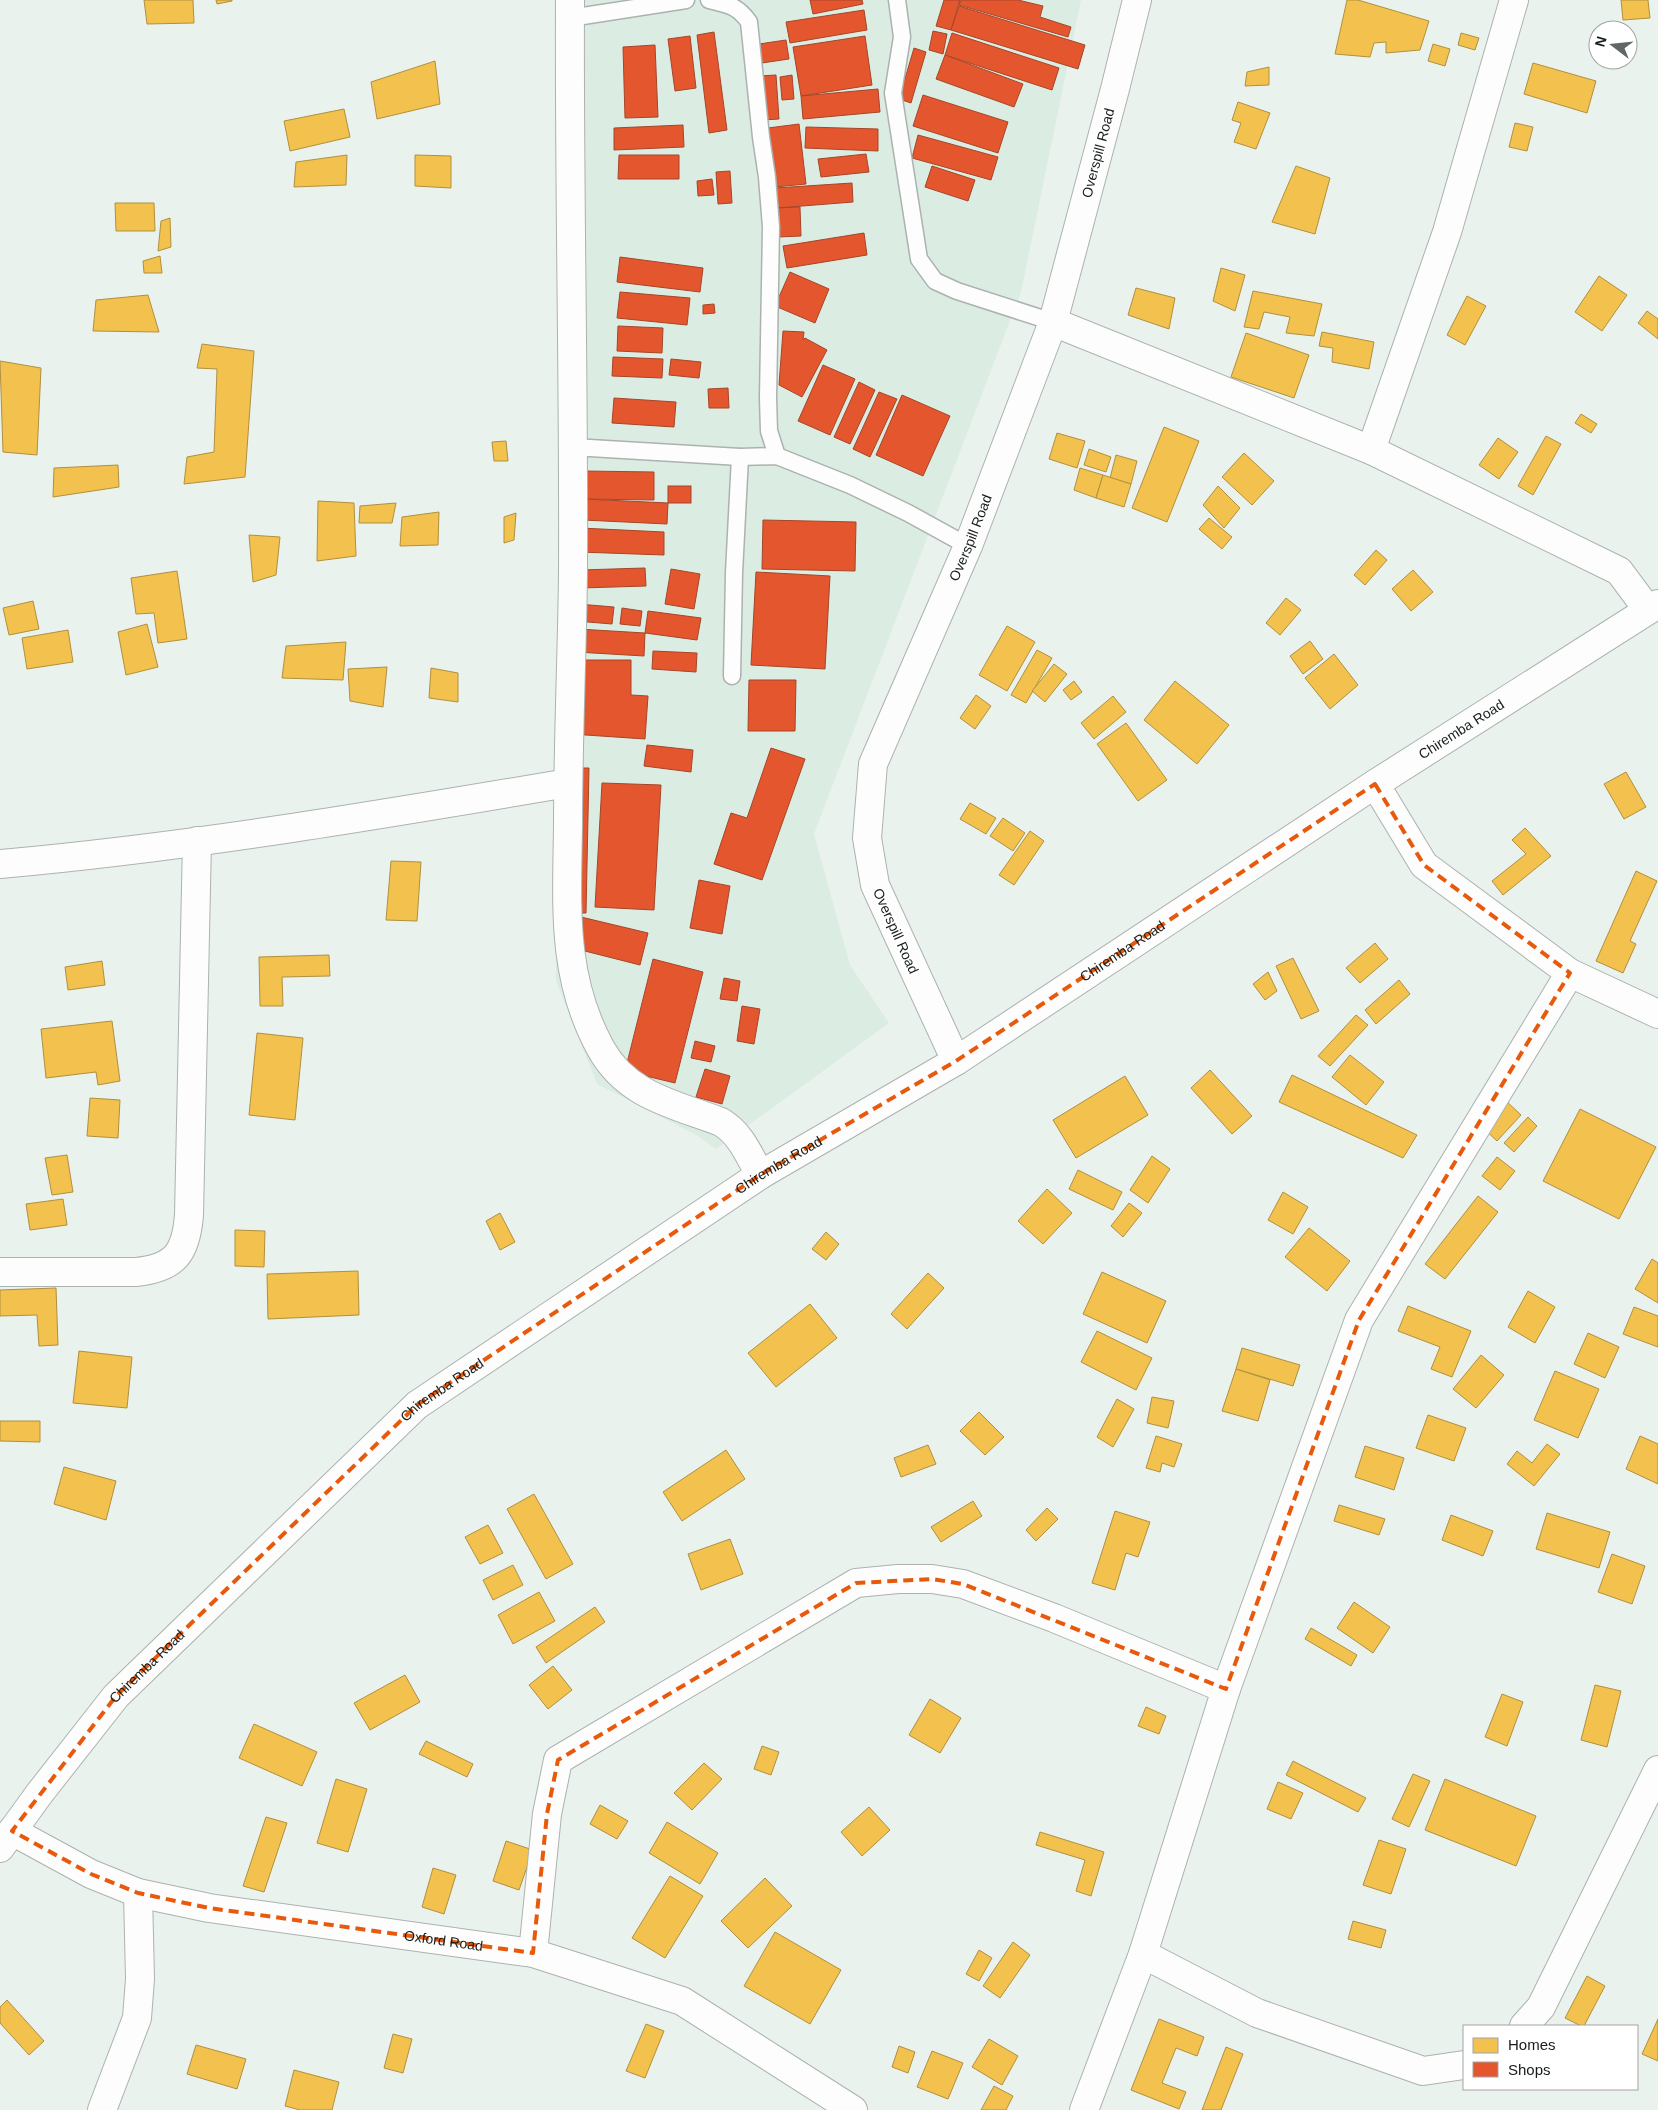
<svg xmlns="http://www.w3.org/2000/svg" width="1658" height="2110" font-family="Arial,sans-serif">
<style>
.built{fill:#dbece3}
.homes{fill:#f2c14e;stroke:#b0903e}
.shops{fill:#e4572e;stroke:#a64528}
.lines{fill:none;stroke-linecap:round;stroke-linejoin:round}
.service-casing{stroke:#acb2af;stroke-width:19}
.minor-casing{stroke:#acb2af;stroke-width:30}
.tertiary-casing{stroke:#acb2af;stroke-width:30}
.secondary-casing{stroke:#acb2af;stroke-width:30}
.service{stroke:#fcfdfc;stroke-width:16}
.minor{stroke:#fcfdfc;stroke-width:28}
.tertiary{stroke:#fcfdfc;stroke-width:28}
.secondary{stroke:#fcfdfc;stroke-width:28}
.marked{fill:none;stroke:#e8590c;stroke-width:4;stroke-dasharray:10 6;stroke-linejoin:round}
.labels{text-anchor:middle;stroke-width:5;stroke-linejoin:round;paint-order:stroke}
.street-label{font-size:14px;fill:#161c19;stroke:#fff}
</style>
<rect width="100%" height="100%" fill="#eaf2ee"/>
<polygon class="built" points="563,0 1081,0 1021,292 814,834 850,965 889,1023 716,1149 698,1136 597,1084 556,981"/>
<g class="homes">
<polygon points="144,0 193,0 194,23 147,24"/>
<polygon points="216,0 232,0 232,1 217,4"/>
<polygon points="1347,0 1358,0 1429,21 1420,50 1386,53 1386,42 1374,43 1370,57 1335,54"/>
<polygon points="1621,0 1648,0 1650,18 1623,20"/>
<polygon points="1461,33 1479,38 1475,50 1458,45"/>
<polygon points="1433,44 1450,49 1445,66 1428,61"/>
<polygon points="435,61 440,104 377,119 371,82"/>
<polygon points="1533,63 1596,81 1587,113 1524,94"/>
<polygon points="1269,67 1269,85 1245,86 1247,72"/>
<polygon points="1238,102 1270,113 1256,149 1234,142 1241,123 1232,120"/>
<polygon points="344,109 350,137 290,151 284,121"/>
<polygon points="1515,123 1533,127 1527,151 1509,147"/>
<polygon points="347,155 346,185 294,187 296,162"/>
<polygon points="415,155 451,156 451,188 415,186"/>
<polygon points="1296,166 1330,178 1315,234 1272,222"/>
<polygon points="115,203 154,203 155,231 116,231"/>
<polygon points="170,218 171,247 158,251 161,221"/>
<polygon points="160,256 162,273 144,273 143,261"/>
<polygon points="1221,268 1245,275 1235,311 1213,301"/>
<polygon points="1599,276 1627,295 1602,331 1575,312"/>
<polygon points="1136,288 1175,298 1169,329 1128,315"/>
<polygon points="1253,291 1322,304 1314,336 1286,333 1290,317 1264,312 1259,329 1244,327"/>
<polygon points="148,295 159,332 93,331 96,300"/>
<polygon points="1467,296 1486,306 1465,345 1447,335"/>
<polygon points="1647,311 1658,319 1658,339 1638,323"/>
<polygon points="1322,332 1374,342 1369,369 1332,362 1333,348 1319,346"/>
<polygon points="1246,333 1309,355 1294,398 1231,377"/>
<polygon points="202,344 254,351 245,477 184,484 187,457 214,452 217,369 197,368"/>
<polygon points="0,361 41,368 37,455 3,452"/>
<polygon points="1581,414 1597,424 1591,433 1575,423"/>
<polygon points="1164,427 1199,441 1167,522 1132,508"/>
<polygon points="1057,433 1085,441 1077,468 1049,459"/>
<polygon points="1546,436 1561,444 1533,495 1518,486"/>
<polygon points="1498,438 1518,452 1499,479 1479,465"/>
<polygon points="506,441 508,461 494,461 492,442"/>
<polygon points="1089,449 1111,457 1106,472 1084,465"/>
<polygon points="1244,453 1274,481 1252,505 1222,477"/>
<polygon points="1116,455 1137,461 1131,484 1110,478"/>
<polygon points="118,465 119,487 53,497 54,468"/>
<polygon points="1080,468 1103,475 1096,498 1074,490"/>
<polygon points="1103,475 1131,484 1124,507 1096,498"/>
<polygon points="1218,486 1240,508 1224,528 1203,505"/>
<polygon points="318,501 354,503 356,556 317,561"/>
<polygon points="396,503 392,523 359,523 360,506"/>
<polygon points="439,512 438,545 400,546 402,517"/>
<polygon points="516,513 514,540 504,543 504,517"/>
<polygon points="1209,518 1232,537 1222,549 1199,529"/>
<polygon points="249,535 280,537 276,575 253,582"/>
<polygon points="1376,550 1387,560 1365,585 1354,575"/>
<polygon points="1413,570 1433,592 1411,611 1392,589"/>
<polygon points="177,571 187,639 158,643 154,613 136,614 131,578"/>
<polygon points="1286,598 1301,610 1280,635 1266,623"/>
<polygon points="33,601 39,629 9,635 3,608"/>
<polygon points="147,624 158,667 126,675 118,632"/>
<polygon points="1007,626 1035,642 1007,691 979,675"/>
<polygon points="68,630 73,662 27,669 22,638"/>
<polygon points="1310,641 1323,659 1303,674 1290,656"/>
<polygon points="346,642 343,680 282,678 286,646"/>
<polygon points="1037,650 1052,658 1026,703 1011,695"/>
<polygon points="1334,654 1358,685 1330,709 1305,678"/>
<polygon points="1054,664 1067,674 1045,702 1032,691"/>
<polygon points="387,667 383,707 350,701 348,669"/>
<polygon points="431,668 458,673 458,702 429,698"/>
<polygon points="1074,681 1082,692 1071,700 1063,690"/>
<polygon points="1175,681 1229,725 1197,764 1144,720"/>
<polygon points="976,695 991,706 975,729 960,718"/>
<polygon points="1113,696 1126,712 1094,739 1081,723"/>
<polygon points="1126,723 1167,780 1138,801 1097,744"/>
<polygon points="1626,772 1646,807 1624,819 1604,784"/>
<polygon points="970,803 996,818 986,834 960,819"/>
<polygon points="1003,818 1025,833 1013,851 990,836"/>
<polygon points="1525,828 1551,856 1503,895 1492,881 1526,854 1512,840"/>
<polygon points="1030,831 1044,841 1014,885 999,875"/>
<polygon points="391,861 421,862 417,921 386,920"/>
<polygon points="1636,871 1657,881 1630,941 1636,944 1623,973 1596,961"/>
<polygon points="1375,943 1388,959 1360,983 1346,968"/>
<polygon points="329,955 330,976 282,977 283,1006 260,1006 259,957"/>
<polygon points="1293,958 1319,1011 1301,1019 1276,966"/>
<polygon points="102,961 105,985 68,990 65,967"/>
<polygon points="1268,972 1277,991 1265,1000 1253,984"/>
<polygon points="1399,980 1410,994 1376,1024 1365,1010"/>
<polygon points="1356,1015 1368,1025 1330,1066 1318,1056"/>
<polygon points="112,1021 120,1081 98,1085 96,1072 46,1078 41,1029"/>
<polygon points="257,1033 303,1038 295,1120 249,1115"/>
<polygon points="1350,1055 1384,1082 1366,1105 1332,1077"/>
<polygon points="1210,1070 1252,1116 1232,1134 1191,1088"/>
<polygon points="1292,1075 1417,1135 1403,1158 1279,1102"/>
<polygon points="1125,1076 1148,1115 1076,1158 1053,1120"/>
<polygon points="90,1098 120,1100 118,1138 87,1136"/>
<polygon points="1504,1099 1521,1115 1497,1141 1480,1125"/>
<polygon points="1580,1109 1656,1147 1619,1219 1543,1181"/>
<polygon points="1528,1117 1537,1126 1514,1152 1504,1143"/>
<polygon points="67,1155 73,1192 52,1195 45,1158"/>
<polygon points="1152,1156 1170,1169 1148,1203 1130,1190"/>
<polygon points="1497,1157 1515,1171 1500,1190 1482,1176"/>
<polygon points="1078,1170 1122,1192 1113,1210 1069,1189"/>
<polygon points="1047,1189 1072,1213 1043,1244 1018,1221"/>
<polygon points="1283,1192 1308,1207 1293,1234 1268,1220"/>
<polygon points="1478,1196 1498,1212 1445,1279 1425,1264"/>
<polygon points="63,1199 67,1225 30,1230 26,1204"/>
<polygon points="1129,1203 1142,1213 1123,1237 1111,1226"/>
<polygon points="500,1213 515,1242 500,1250 486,1221"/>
<polygon points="1309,1228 1350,1261 1327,1291 1285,1257"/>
<polygon points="235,1230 265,1231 264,1267 235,1266"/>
<polygon points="826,1232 839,1244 826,1260 812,1249"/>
<polygon points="1652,1259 1658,1263 1658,1303 1635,1289"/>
<polygon points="358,1271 359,1315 268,1319 267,1274"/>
<polygon points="1102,1272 1166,1301 1147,1343 1083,1314"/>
<polygon points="928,1273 944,1288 907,1329 891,1314"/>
<polygon points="56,1288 58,1345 39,1346 37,1315 0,1316 0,1290"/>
<polygon points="1528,1291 1555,1307 1535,1343 1508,1327"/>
<polygon points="810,1304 837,1338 776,1387 748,1353"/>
<polygon points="1408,1306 1471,1331 1452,1377 1431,1369 1440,1347 1398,1331"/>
<polygon points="1634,1307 1658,1316 1658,1347 1623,1334"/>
<polygon points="1097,1331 1152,1358 1136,1390 1081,1362"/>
<polygon points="1588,1333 1619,1347 1605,1378 1574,1364"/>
<polygon points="1242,1348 1300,1365 1293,1386 1236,1369"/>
<polygon points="79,1351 132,1357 127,1408 73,1403"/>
<polygon points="1481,1355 1504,1375 1476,1408 1453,1389"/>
<polygon points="1236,1369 1270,1380 1258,1421 1222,1411"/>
<polygon points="1555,1371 1599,1389 1578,1438 1534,1420"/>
<polygon points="1152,1397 1174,1401 1168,1428 1147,1423"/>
<polygon points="1117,1399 1134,1409 1113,1447 1097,1437"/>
<polygon points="979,1412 1004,1437 985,1455 960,1431"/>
<polygon points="1428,1415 1466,1428 1454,1461 1416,1448"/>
<polygon points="0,1421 40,1421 40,1442 0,1441"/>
<polygon points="1156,1436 1182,1444 1174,1467 1162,1463 1160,1472 1146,1468"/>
<polygon points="1640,1436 1658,1444 1658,1484 1626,1469"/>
<polygon points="1547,1444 1560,1454 1534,1486 1507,1464 1517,1451 1532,1463"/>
<polygon points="928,1445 936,1464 901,1477 894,1458"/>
<polygon points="1365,1446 1404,1458 1394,1490 1355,1477"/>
<polygon points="726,1450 745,1479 682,1521 663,1492"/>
<polygon points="64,1467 116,1481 106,1520 54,1504"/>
<polygon points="534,1494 573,1564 546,1579 507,1509"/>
<polygon points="973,1501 982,1516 941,1542 931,1527"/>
<polygon points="1339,1505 1385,1519 1379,1535 1334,1521"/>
<polygon points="1047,1508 1058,1519 1036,1541 1026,1530"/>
<polygon points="1115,1511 1150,1522 1138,1557 1126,1553 1115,1590 1092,1583"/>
<polygon points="1547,1513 1610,1532 1599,1568 1536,1549"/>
<polygon points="1451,1515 1493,1531 1483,1556 1442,1540"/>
<polygon points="488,1525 503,1553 480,1564 465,1537"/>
<polygon points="730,1539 743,1574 701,1590 688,1554"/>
<polygon points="1612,1554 1645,1566 1632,1604 1598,1592"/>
<polygon points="513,1565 523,1585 493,1600 483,1580"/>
<polygon points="539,1592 555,1621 513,1644 498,1615"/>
<polygon points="1354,1602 1390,1627 1373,1653 1337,1628"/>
<polygon points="595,1607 605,1622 546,1663 536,1647"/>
<polygon points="1311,1628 1357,1655 1351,1666 1305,1639"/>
<polygon points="553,1666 572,1690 548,1709 529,1685"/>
<polygon points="405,1675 420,1702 370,1730 354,1703"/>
<polygon points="1595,1685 1621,1691 1607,1747 1581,1740"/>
<polygon points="1502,1694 1523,1702 1507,1746 1485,1737"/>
<polygon points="930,1699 961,1718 940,1753 909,1735"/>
<polygon points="1146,1707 1166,1716 1159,1734 1138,1726"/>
<polygon points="254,1724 317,1752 302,1786 239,1758"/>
<polygon points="426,1741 473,1764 467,1777 419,1754"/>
<polygon points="762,1746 779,1752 771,1775 754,1769"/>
<polygon points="1293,1761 1366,1798 1358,1812 1286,1775"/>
<polygon points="704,1763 722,1779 692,1810 674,1793"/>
<polygon points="1413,1774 1430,1781 1409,1827 1392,1819"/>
<polygon points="336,1779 367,1789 348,1852 317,1843"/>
<polygon points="1445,1779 1536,1816 1516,1866 1425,1830"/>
<polygon points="1278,1782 1303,1793 1291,1819 1267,1809"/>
<polygon points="600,1805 628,1821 617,1839 590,1824"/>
<polygon points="869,1807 890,1830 862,1856 841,1832"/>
<polygon points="266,1817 287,1823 264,1892 243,1886"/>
<polygon points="667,1822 718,1853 700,1884 649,1853"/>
<polygon points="1040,1832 1104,1852 1091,1896 1076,1891 1085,1860 1036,1845"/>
<polygon points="1379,1840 1406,1849 1391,1894 1363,1885"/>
<polygon points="506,1841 533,1850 519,1890 493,1881"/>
<polygon points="433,1868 456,1875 444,1914 422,1907"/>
<polygon points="670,1876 703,1896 665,1958 632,1938"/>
<polygon points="765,1878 792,1906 748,1948 721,1921"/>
<polygon points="1353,1921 1386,1930 1381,1948 1348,1939"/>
<polygon points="775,1932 841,1970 810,2024 744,1986"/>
<polygon points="1013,1942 1030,1955 1000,1998 983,1986"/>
<polygon points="979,1950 992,1958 979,1981 966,1974"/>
<polygon points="1587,1976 1605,1986 1584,2026 1581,2026 1565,2018"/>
<polygon points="7,2000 44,2041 29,2055 0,2023 0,2007"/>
<polygon points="1159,2019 1204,2037 1197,2056 1176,2048 1162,2083 1186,2092 1179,2109 1131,2090"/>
<polygon points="1658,2019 1658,2061 1642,2054"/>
<polygon points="646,2024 664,2031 645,2078 626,2071"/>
<polygon points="393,2034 412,2039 403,2073 384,2068"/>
<polygon points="989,2039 1018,2056 1002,2085 972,2067"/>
<polygon points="196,2045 246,2059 237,2089 187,2074"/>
<polygon points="899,2046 915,2052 908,2073 892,2067"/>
<polygon points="1226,2047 1243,2054 1221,2110 1202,2110"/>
<polygon points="932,2051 963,2063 948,2099 917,2087"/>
<polygon points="294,2070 339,2082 332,2110 300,2110 285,2106"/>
<polygon points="994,2086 1013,2096 1006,2110 981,2110"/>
</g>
<g class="shops">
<polygon points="810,0 862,0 863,4 813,14"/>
<polygon points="944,0 960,0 951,30 936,26"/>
<polygon points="961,0 1018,0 1043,6 1040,17 1071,27 1068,37 959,5"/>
<polygon points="959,6 1085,45 1078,69 951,30"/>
<polygon points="864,10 867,30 790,43 786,22"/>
<polygon points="933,31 947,34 943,54 929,50"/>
<polygon points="714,32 727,130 709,133 697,35"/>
<polygon points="952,33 1059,68 1052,90 945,55"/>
<polygon points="690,36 696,88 675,91 668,39"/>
<polygon points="865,36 872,85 801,96 793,47"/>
<polygon points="786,40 789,59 762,63 759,44"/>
<polygon points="655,45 658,117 625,118 623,47"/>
<polygon points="914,48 926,52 911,103 899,99"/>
<polygon points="945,55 1023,84 1014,107 936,79"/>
<polygon points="776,75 779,119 763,120 759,76"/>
<polygon points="792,75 794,99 782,100 780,77"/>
<polygon points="878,89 880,112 803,119 801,96"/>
<polygon points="923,95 1008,122 998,153 913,126"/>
<polygon points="799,124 806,184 775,187 768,128"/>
<polygon points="683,125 684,147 614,150 614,128"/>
<polygon points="806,127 878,129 878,151 805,148"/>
<polygon points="918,135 998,157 991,180 912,158"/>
<polygon points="866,154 869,172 821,177 818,159"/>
<polygon points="619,155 679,155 679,179 618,179"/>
<polygon points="932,166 975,180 968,201 925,187"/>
<polygon points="730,171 732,203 718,204 716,172"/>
<polygon points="712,179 714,195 698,196 697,181"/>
<polygon points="852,183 853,202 777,208 775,188"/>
<polygon points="800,207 801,236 778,237 777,208"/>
<polygon points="864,233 867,255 787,268 783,246"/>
<polygon points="620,257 703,268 700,292 617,282"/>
<polygon points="790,272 829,289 815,323 775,306"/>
<polygon points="620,292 690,298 687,325 617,318"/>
<polygon points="714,304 715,313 703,314 703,305"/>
<polygon points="618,326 663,328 662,353 617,351"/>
<polygon points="783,331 804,332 803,340 805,338 827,350 802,397 779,385"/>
<polygon points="613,357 663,359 662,378 612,376"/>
<polygon points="671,359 701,362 699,378 669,375"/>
<polygon points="823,365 855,379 830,435 798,421"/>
<polygon points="859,382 875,390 850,444 834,437"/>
<polygon points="728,388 729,408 709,408 708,389"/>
<polygon points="879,392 897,399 870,457 853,449"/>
<polygon points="902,395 950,416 923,476 876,455"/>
<polygon points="614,398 676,402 674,427 612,423"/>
<polygon points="584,471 654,472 654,500 584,499"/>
<rect x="668" y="486" width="23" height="17"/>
<polygon points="584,499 668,503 667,524 583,520"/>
<polygon points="763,520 856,522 855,571 762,569"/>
<polygon points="580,528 664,532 664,555 579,552"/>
<polygon points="645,568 646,586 581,588 580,570"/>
<polygon points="671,569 700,574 694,609 665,604"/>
<polygon points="756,572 830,576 825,669 751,665"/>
<polygon points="578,604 614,607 612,624 576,621"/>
<polygon points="622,608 642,611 640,626 620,624"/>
<polygon points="648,611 701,618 697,640 645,633"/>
<polygon points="578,629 645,633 644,656 576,652"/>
<polygon points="653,651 697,653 696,672 652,669"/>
<polygon points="575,660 631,660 631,695 648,696 645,739 571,734"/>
<polygon points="749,680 796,680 795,731 748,731"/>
<polygon points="647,745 693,750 691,772 644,766"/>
<polygon points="771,748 805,759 762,880 714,864 731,813 747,818"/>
<polygon points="573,768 589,768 586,913 570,913"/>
<polygon points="602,783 661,785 654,910 595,907"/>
<polygon points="699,880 730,886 722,934 690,928"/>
<polygon points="581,917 648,933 640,965 573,948"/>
<polygon points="653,959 703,972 675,1083 625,1071"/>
<polygon points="724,978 740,981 737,1001 720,999"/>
<polygon points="742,1006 760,1009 754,1044 737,1041"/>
<polygon points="695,1041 715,1046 711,1062 691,1058"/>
<polygon points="705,1069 730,1076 722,1104 696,1097"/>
</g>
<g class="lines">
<defs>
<g id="service">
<path d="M709,0C728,5 737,5 749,22L761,137L767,177L771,227L768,398L769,431L777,456"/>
<polyline points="897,0 902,37 893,93 919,259 935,281 957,291 1053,322"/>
<polyline points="570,18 686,0"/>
<polyline points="573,447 740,457 777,456 850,485 908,513 968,546"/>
<polyline points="732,676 734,573 740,457"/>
</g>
<g id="minor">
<path d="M570,0C569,191 574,382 573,573C572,657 568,741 568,826C567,905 561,977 601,1049C627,1096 674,1104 721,1122C741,1134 749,1155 760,1175"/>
<polyline points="1053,322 1371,450 1619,571 1648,610"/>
<polyline points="1371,450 1447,232 1514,0"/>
<polyline points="1375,784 1424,865 1570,973 1658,1014"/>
<path d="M0,864C190,847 379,815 568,783"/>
<path d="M0,1272H136C175,1268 186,1253 189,1215L197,841"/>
<path id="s1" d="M12,1831L91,1874L138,1893L209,1908L533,1953L682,2001L853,2110"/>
<polyline points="533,1953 547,1814 558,1760 856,1583 898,1579 932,1579 963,1584 1054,1618 1226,1689"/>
<polyline points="1143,1954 1257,2013 1423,2071 1464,2065"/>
<polyline points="1524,2026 1541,2007 1658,1770"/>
<polyline points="102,2110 137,2018 140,1979 138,1893"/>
<polyline points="1084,2110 1143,1954 1226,1689 1359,1320 1570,973"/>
</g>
<g id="tertiary">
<path id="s2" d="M956,1061L875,885L867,838L873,764L968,546L1053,322L1115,89L1137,0"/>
</g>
<g id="secondary">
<path id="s3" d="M0,1848L39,1794L116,1696L417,1405L760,1175L956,1061L1375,784L1658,604"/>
</g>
</defs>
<use href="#service" class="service-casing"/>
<use href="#minor" class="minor-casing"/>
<use href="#tertiary" class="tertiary-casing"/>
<use href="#secondary" class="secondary-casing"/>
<use href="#service" class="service"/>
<use href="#minor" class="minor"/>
<use href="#tertiary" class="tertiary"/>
<use href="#secondary" class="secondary"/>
</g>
<path class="marked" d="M1375,784L1424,865L1570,973L1359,1320L1226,1689L963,1584L932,1579L856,1583L558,1760L547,1814L533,1953L209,1908L138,1893L91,1874L12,1831L116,1696L417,1405L760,1175L956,1061Z"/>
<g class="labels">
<g class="street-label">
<text dy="5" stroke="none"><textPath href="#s2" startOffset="968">Overspill Road</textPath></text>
<text dy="5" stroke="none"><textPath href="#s2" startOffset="562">Overspill Road</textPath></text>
<text dy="5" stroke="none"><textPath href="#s3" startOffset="1854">Chiremba Road</textPath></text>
<text transform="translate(896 931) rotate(66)" y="5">Overspill Road</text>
<text dy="5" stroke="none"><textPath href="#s3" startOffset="1449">Chiremba Road</textPath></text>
<text dy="5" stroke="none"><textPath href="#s3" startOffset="1044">Chiremba Road</textPath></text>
<text dy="5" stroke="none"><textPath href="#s3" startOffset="639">Chiremba Road</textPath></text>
<text dy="5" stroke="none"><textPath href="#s3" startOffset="234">Chiremba Road</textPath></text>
<text dy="5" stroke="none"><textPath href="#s1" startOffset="450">Oxford Road</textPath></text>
</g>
</g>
<rect x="1463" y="2025" width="175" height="65" fill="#ffffff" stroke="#a2a4a3"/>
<rect x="1473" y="2038" width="25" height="15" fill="#f2c14e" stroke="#a2a4a3"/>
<text x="1508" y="2050" font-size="15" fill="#161c19">Homes</text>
<rect x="1473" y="2062" width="25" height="15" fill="#e4572e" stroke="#a2a4a3"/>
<text x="1508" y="2075" font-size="15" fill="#161c19">Shops</text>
<g transform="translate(1613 45) rotate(286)"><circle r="24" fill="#ffffff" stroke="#a2a4a3"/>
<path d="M0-4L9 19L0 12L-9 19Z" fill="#606764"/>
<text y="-8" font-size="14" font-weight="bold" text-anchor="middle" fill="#161c19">N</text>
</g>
</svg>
